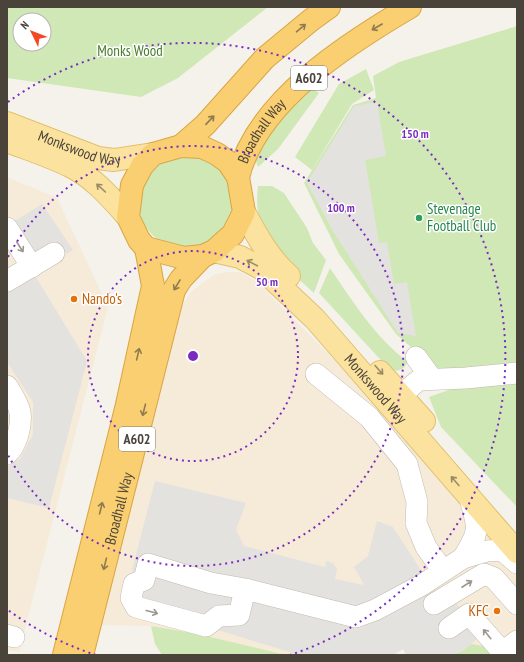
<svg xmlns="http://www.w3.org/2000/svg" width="524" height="662" font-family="'PT Sans Narrow',sans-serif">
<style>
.commercial{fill:#f6ead8}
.green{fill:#d0e8b6;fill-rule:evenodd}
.parking{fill:#e4e2df}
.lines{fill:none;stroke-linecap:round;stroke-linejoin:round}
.minor-casing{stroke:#c1baae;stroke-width:22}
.major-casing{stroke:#e1c16e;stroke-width:24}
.highway-casing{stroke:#d9a541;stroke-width:24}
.minor{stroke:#fff;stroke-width:21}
.major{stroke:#fbe39f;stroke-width:22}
.highway{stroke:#f9cf72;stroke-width:22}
.oneway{stroke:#907b50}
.oneway2{stroke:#9a8b67}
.oneway3{stroke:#9b9892}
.ring{fill:none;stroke:#7b2cbf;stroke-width:2;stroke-dasharray:2 4}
.leisure-dot{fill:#2e9e5b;stroke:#fff;stroke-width:1.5}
.food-dot{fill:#e8710a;stroke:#fff;stroke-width:1.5}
.labels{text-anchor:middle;stroke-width:3;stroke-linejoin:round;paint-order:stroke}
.shield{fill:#fff;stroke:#807b74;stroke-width:1}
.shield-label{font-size:14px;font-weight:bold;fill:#4a4339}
.park-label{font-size:15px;fill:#497b2d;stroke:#fff}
.street-label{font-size:15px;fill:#4a4339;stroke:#fff}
.leisure-label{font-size:15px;fill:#27864d;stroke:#fff;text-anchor:start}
.food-label{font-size:15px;fill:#c56008;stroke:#fff;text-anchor:start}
.centre{fill:#7b2cbf;stroke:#fff;stroke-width:2}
.ring-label{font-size:12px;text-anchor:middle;font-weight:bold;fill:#7b2cbf;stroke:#fff;stroke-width:3;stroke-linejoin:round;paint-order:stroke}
</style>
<rect width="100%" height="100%" fill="#f5f2ec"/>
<g class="commercial">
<polygon points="7,177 57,198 108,307 19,652 7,650"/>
<polygon points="229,272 240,272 257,282 354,380 517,566 517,655 495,655 462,651 449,655 406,655 403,649 393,655 286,655 198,634 151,626 101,625 177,317 184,303 192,291 205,281 216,274"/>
</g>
<g class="green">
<path d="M7,7H268L178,78L141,97L7,78ZM20,20H44V44H20Z"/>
<polygon points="517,26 517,507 441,427 429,397 457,387 396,334 339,254 304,183 353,105 376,98 373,76 399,62"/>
<polygon points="366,69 374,90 352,104 312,170 295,157 339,84"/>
<polygon points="311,87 319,93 278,149 258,167 254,156 259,141"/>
<circle cx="186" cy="202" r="47"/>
<path d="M258,186H272L284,193L307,228L313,243L326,260L314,293C278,261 252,237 258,186Z"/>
<path d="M330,268C353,302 375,337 408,362C403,370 399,372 390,370L319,293Z"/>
<polygon points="151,626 198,634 286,655 162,655 155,644"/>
<polygon points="471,644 489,647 495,655 449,655 462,651"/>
</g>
<g class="parking">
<polygon points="377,102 386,156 365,160 379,243 387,242 394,284 407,282 416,336 398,333 333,231 307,183 354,106"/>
<polygon points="42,204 73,250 34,274 87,361 49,508 7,498 7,467 20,459 33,434 33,402 7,362 7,274 37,256 15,221"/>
<polygon points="155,481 246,503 236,530 244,546 325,567 326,561 333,563 337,569 335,579 364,585 354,567 368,556 377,521 393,527 435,592 448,592 481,636 462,651 449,655 406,655 403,649 393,655 299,655 218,630 202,616 142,600 132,570"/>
</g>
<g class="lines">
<defs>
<g id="minor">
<polyline points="7,228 32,267"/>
<polyline points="7,281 54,253"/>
<polyline points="416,357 432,379"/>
<polyline points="316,374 369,417 407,464 417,502 416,523 426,547 443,571"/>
<path d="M7,386C12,394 18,403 20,412C22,425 17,445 7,454"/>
<polyline points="401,395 419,380 466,378 517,373"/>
<path d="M463,558C480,531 479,529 470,499"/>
<polyline points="245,589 239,615 219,616 206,626 136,607 131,598 134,584 144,580 148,564 211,583 245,589 356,617 375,610 422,585 463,558 487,551 502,550 517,563"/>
<polyline points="434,604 484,574 494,578 517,604"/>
<polyline points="449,628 469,614 499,648 508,648 517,641"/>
<polyline points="7,635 14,637"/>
</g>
<g id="major">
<path id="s1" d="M7,123L98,158L114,160L153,154"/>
<path d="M7,141C28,149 50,156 70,166C93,177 111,198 128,217"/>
<path d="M244,212C257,236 269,258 289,276"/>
<path id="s2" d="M214,251L240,257L261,268L315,319L517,552"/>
<polyline points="380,372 424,421"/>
</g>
<g id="highway">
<polygon points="181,146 202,147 217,154 228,162 238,177 244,212 233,234 214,251 203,256 184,258 146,248 139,240 128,217 132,185 142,166 153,154"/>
<polyline points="181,146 205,125 265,58 311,20 329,7"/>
<path id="s3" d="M238,177C257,101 347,44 410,7"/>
<polyline points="64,655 126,409 147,313 153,286 146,248"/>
<path id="s4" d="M82,655L174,290L181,279L203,256"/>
</g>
</defs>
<use href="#minor" class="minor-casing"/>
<use href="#major" class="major-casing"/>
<use href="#highway" class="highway-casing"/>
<use href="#minor" class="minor"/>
<use href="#major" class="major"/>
<use href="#highway" class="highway"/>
</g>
<defs><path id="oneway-shaft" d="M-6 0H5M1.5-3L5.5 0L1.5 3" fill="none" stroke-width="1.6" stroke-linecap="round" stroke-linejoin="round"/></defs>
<g class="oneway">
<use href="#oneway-shaft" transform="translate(377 27) rotate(150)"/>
<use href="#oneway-shaft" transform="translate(301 28) rotate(-40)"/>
<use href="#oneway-shaft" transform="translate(210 120) rotate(-47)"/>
<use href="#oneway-shaft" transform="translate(177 285) rotate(121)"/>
<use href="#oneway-shaft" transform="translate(138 354) rotate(-77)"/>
<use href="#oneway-shaft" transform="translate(144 410) rotate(104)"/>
<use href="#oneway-shaft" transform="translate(101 508) rotate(-76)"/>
<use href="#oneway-shaft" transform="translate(105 564) rotate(104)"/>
</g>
<g class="oneway2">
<use href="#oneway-shaft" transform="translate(101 188) rotate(-138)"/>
<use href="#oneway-shaft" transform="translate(252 263) rotate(-152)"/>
<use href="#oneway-shaft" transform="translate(379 370) rotate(48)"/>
<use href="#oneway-shaft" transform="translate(455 481) rotate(-131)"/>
</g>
<g class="oneway3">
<use href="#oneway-shaft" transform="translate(20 247) rotate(57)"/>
<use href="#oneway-shaft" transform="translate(467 584) rotate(-33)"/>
<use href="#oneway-shaft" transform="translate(152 612) rotate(15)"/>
<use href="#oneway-shaft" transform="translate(487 634) rotate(-129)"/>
</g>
<g class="ring">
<circle cx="193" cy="356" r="105"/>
<path d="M8 257A210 210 0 1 1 8 455"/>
<path d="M96 655A314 314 0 0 1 8 610M8 102A314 314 0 1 1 290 655"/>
</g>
<circle class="leisure-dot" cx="419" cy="218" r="4"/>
<g class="food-dot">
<circle cx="74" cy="299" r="4"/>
<circle cx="497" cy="611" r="4"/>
</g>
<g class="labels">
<g class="shield">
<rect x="291" y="66" width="36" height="24" rx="3"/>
<rect x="119" y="427" width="36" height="24" rx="3"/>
</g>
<g class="shield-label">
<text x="309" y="83">A602</text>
<text x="137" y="444">A602</text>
</g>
<g class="park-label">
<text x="130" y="56">Monks Wood</text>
</g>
<g class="street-label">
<text dy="5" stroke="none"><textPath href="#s3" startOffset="52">Broadhall Way</textPath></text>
<text dy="5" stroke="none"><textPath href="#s1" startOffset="77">Monkswood Way</textPath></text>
<text dy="5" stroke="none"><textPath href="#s2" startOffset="217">Monkswood Way</textPath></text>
<text dy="5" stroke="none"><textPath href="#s4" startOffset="151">Broadhall Way</textPath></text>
</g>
<g class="leisure-label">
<text x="427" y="214">Stevenage<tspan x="427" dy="17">Football Club</tspan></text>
</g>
<g class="food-label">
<text x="82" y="304">Nando's</text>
<text x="489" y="616" text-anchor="end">KFC</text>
</g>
</g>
<circle cx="193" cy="356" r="6" class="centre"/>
<g class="ring-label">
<text x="415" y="138">150 m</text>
<text x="341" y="212">100 m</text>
<text x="267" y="286">50 m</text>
</g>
<rect width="524" height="662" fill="none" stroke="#4a4339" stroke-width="16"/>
<g transform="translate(32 32) rotate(313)"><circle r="19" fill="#ffffff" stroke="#b7b4b0"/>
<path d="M0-3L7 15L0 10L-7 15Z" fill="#f34824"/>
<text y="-6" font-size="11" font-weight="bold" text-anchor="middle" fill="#4a4339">N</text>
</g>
</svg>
